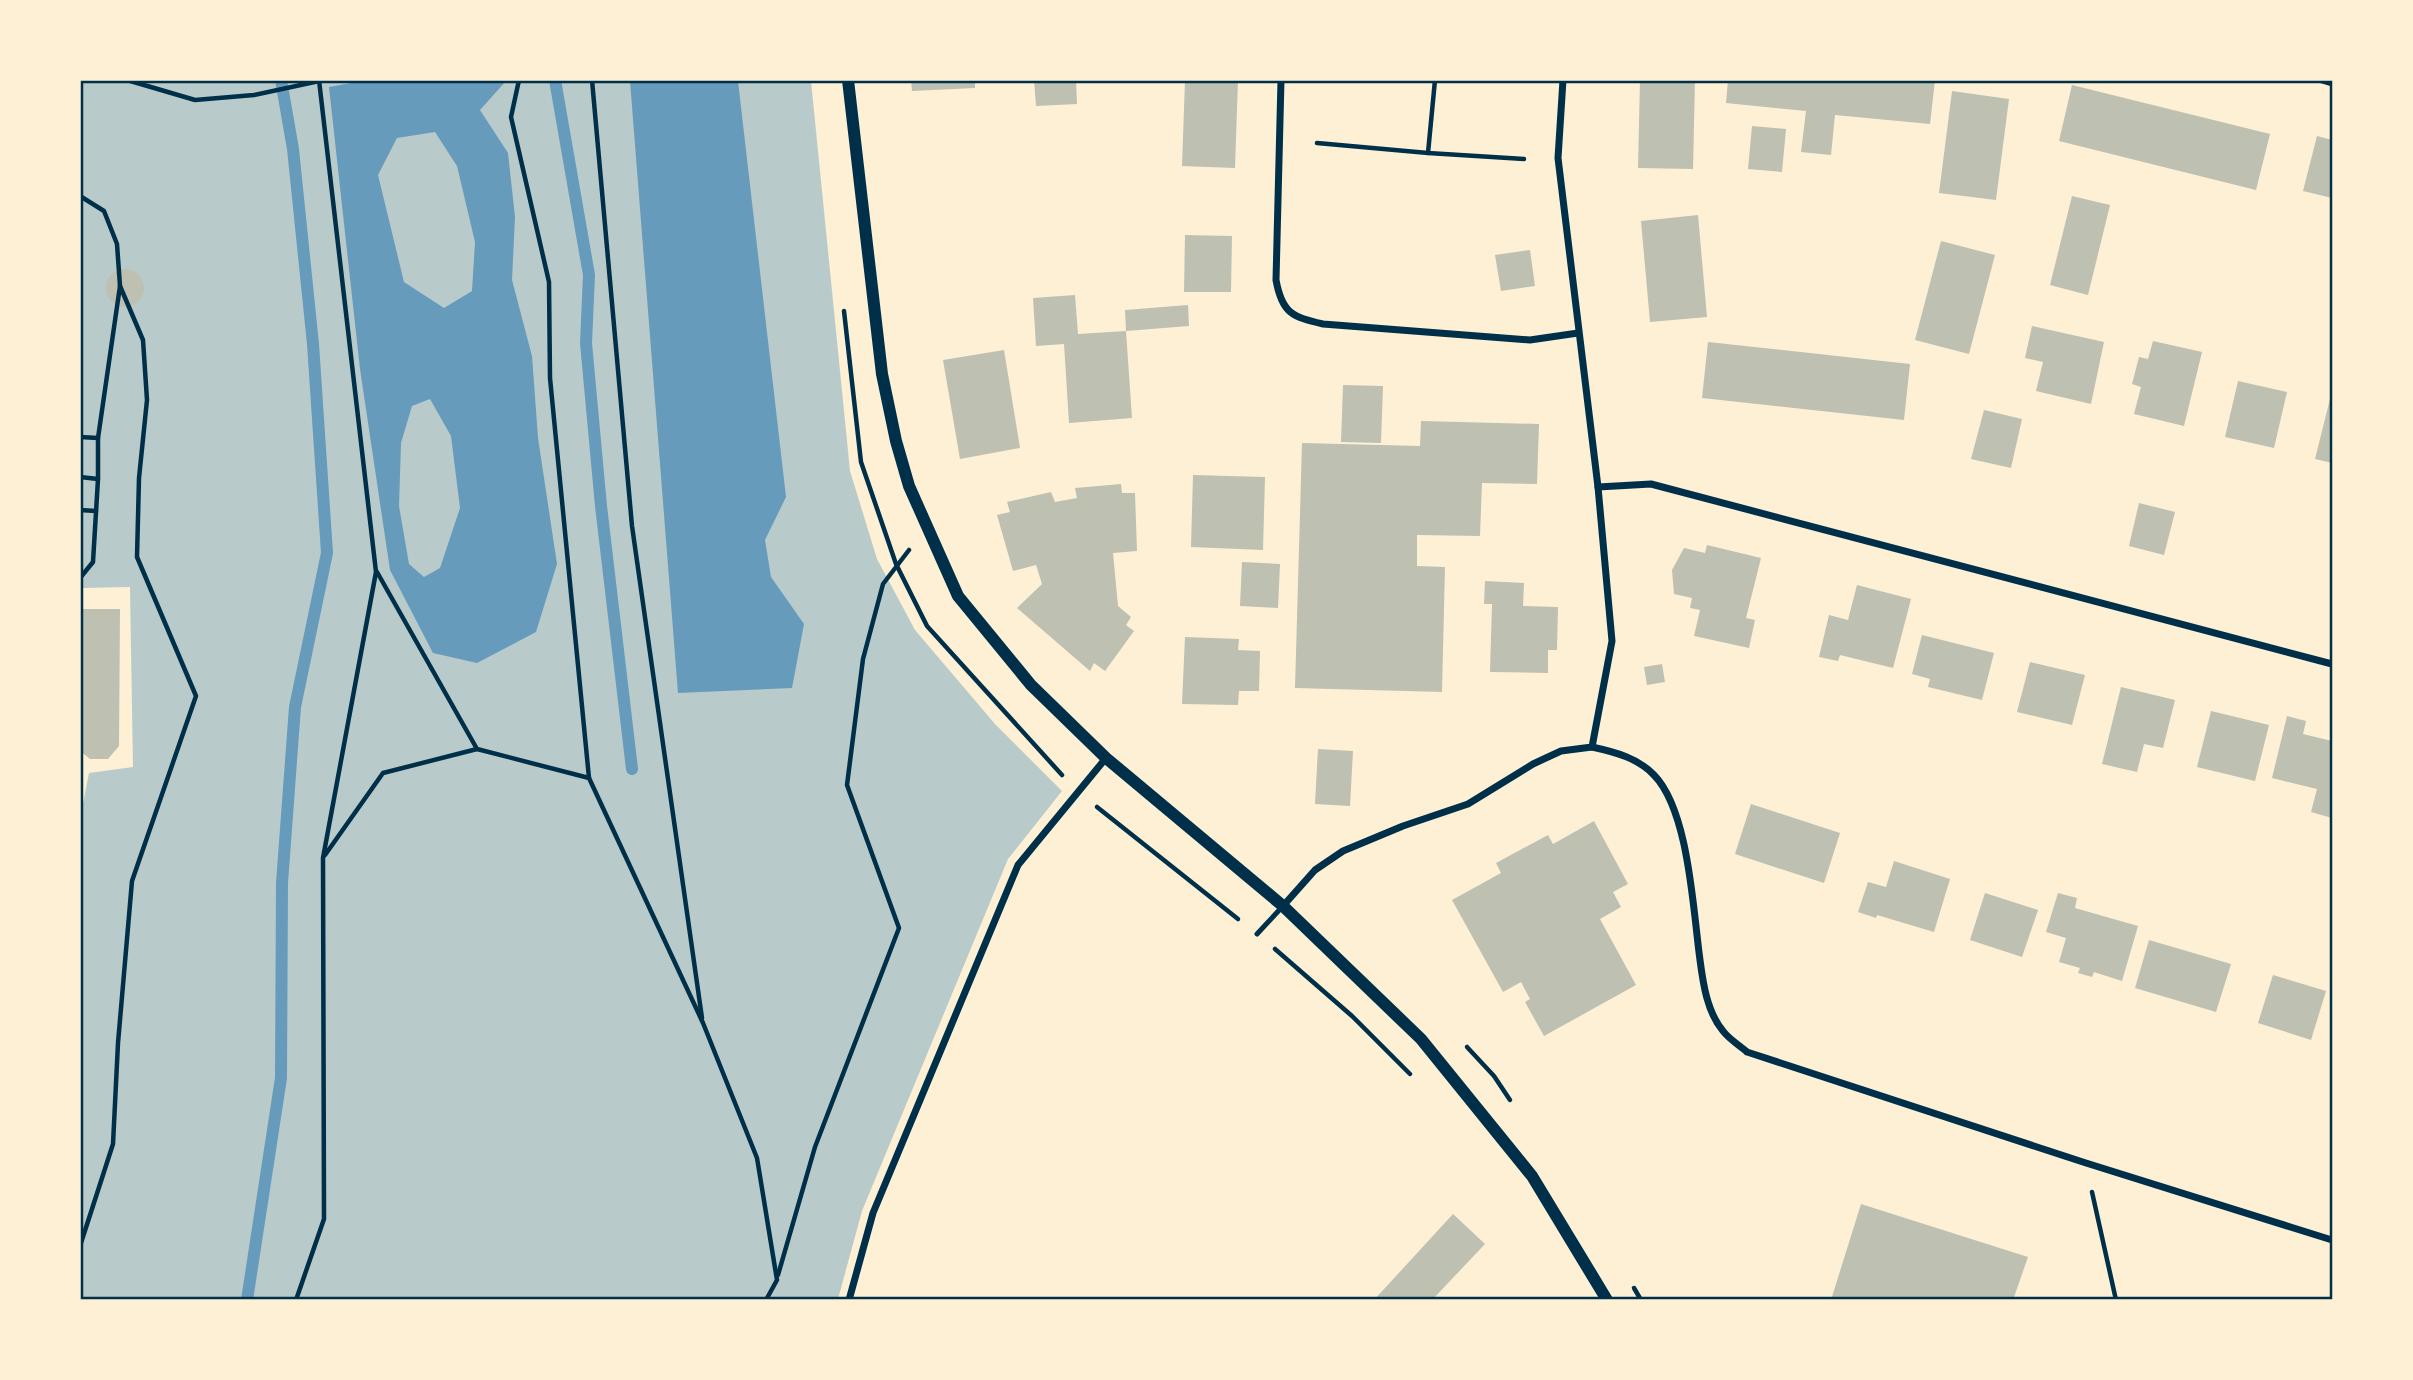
<svg xmlns="http://www.w3.org/2000/svg" width="2413" height="1380" font-family="Poppins,sans-serif">
<style>
.green{fill:#b9caca}
.water{fill:#669bbc;fill-rule:evenodd}
.lines{fill:none;stroke-linecap:round;stroke-linejoin:round}
.stream{stroke:#669bbc;stroke-width:12}
.building{fill:#bec0b2}
.path{stroke:#003049;stroke-width:4.5}
.service{stroke:#003049;stroke-width:5}
.minor{stroke:#003049;stroke-width:7}
.tertiary{stroke:#003049;stroke-width:12}
.neatline{fill:none;stroke:#003049;stroke-width:2.5}
</style>
<rect width="100%" height="100%" fill="#fdf0d5"/>
<polygon class="green" points="80,81 811,81 850,471 877,559 915,630 995,724 1062,791 1008,859 862,1211 838,1299 81,1299 81,814 89,773 133,767 130,587 81,588"/>
<g class="water">
<path d="M368,80L506,81L480,110L508,153L515,217L512,280L532,356L538,438L557,564L536,632L477,663L433,653L390,570L360,369L329,87ZM435,132L457,166L475,242L472,291L444,308L404,282L378,175L397,138ZM430,399L451,436L460,508L440,568L424,577L409,564L399,506L401,443L412,406Z"/>
<polygon points="630,81 738,81 786,497 765,540 771,577 804,624 792,688 678,693"/>
</g>
<g class="lines">
<g class="stream">
<polyline points="555,80 589,275 586,343 601,506 632,769"/>
<polyline points="247,1300 281,1078 282,883 295,707 327,553 313,344 293,149 281,80"/>
</g>
</g>
<g class="building">
<polygon points="911,80 975,80 975,88 912,91"/>
<polygon points="1034,80 1076,80 1077,104 1036,106"/>
<polygon points="1185,80 1238,80 1235,168 1182,166"/>
<polygon points="1640,80 1695,80 1693,169 1638,168"/>
<polygon points="1728,80 1935,80 1930,124 1835,115 1831,155 1801,152 1806,111 1726,103"/>
<polygon points="2072,85 2270,134 2256,190 2059,141"/>
<polygon points="1952,91 2009,99 1996,200 1939,193"/>
<polygon points="1752,126 1786,129 1782,172 1748,169"/>
<polygon points="2317,136 2332,140 2332,198 2303,191"/>
<polygon points="2072,196 2110,205 2088,295 2050,285"/>
<polygon points="1698,215 1707,317 1650,322 1641,221"/>
<polygon points="1185,235 1232,236 1231,292 1184,292"/>
<polygon points="1941,241 1995,255 1969,354 1915,340"/>
<polygon points="1530,250 1535,286 1501,291 1495,255"/>
<circle cx="125" cy="288" r="19"/>
<polygon points="1075,295 1078,334 1126,331 1132,418 1069,423 1064,344 1036,346 1033,298"/>
<polygon points="1188,305 1189,326 1126,331 1125,310"/>
<polygon points="2032,326 2104,342 2091,404 2036,391 2043,362 2025,358"/>
<polygon points="2153,341 2202,352 2184,426 2134,414 2141,387 2132,384 2139,357 2148,359"/>
<polygon points="1708,342 1910,364 1904,420 1702,398"/>
<polygon points="1004,350 1020,448 960,459 943,360"/>
<polygon points="2238,381 2287,392 2274,448 2225,437"/>
<polygon points="1343,385 1383,386 1381,443 1341,442"/>
<polygon points="2332,391 2332,463 2315,459"/>
<polygon points="1984,410 2022,419 2011,468 1971,459"/>
<polygon points="1421,421 1539,424 1537,484 1482,483 1480,536 1417,535 1417,566 1445,567 1442,692 1295,688 1302,443 1420,446"/>
<polygon points="1193,475 1265,477 1263,550 1191,547"/>
<polygon points="1121,484 1122,493 1135,493 1137,551 1113,553 1118,606 1131,617 1126,625 1134,631 1105,671 1094,663 1090,671 1017,608 1042,584 1036,565 1013,571 997,515 1010,512 1007,502 1051,492 1055,502 1077,498 1075,488"/>
<polygon points="2139,503 2175,512 2164,555 2129,546"/>
<polygon points="1707,545 1761,558 1746,618 1755,620 1749,648 1694,636 1700,610 1690,608 1692,598 1674,594 1672,570 1684,548 1705,553"/>
<polygon points="1242,562 1280,564 1278,608 1240,606"/>
<polygon points="1485,581 1524,583 1523,606 1558,607 1557,650 1548,650 1548,673 1490,672 1492,604 1484,604"/>
<polygon points="1857,585 1911,599 1893,668 1840,655 1838,661 1819,657 1829,615 1848,620"/>
<polygon points="80,609 120,609 119,746 108,759 90,759 80,751"/>
<polygon points="1922,635 1994,653 1982,700 1928,687 1930,679 1912,674"/>
<polygon points="1185,637 1239,639 1238,650 1260,651 1259,691 1239,691 1238,705 1182,704"/>
<polygon points="2030,662 2085,675 2072,725 2017,712"/>
<polygon points="1662,664 1665,682 1647,685 1644,667"/>
<polygon points="2121,687 2175,700 2163,748 2144,744 2137,772 2102,764"/>
<polygon points="2211,711 2269,725 2255,781 2197,767"/>
<polygon points="2287,716 2306,721 2303,734 2332,741 2332,818 2311,812 2317,789 2272,778"/>
<polygon points="1318,749 1353,751 1350,806 1315,804"/>
<polygon points="1751,804 1840,833 1824,883 1735,854"/>
<polygon points="1594,821 1628,884 1613,892 1621,907 1600,919 1636,985 1544,1036 1525,1002 1530,999 1521,982 1503,992 1452,900 1501,873 1496,863 1548,835 1553,844"/>
<polygon points="1894,861 1950,879 1934,932 1877,915 1876,918 1858,912 1868,882 1886,887"/>
<polygon points="1985,893 2038,910 2022,957 1970,940"/>
<polygon points="2058,893 2077,898 2075,908 2138,926 2122,981 2094,972 2092,977 2078,973 2080,968 2059,962 2066,938 2046,932"/>
<polygon points="2149,940 2231,964 2216,1012 2135,988"/>
<polygon points="2273,975 2326,991 2311,1040 2258,1023"/>
<polygon points="1861,1204 2028,1257 2013,1300 1831,1300"/>
<polygon points="1453,1214 1485,1244 1432,1300 1374,1300"/>
</g>
<g class="lines">
<g class="path">
<polyline points="127,80 195,100 254,95 324,80"/>
<polyline points="519,80 511,117 549,282 550,378 589,778 703,1023 757,1158 777,1280 766,1300"/>
<polyline points="592,80 632,526 702,1018"/>
<polyline points="1317,143 1428,153 1524,159"/>
<polyline points="1428,153 1435,80"/>
<polyline points="80,196 104,211 117,244 120,286 143,340 147,400 139,478 137,557 196,696 132,881 118,1043 113,1144 80,1246"/>
<polyline points="844,311 861,462 896,564 927,626 1062,775"/>
<polyline points="80,437 98,438 98,479 93,562 80,578"/>
<polyline points="98,438 120,286"/>
<polyline points="80,477 98,479"/>
<polyline points="80,510 96,511"/>
<polyline points="377,572 477,749 589,778"/>
<polyline points="1097,807 1238,919"/>
<polyline points="325,855 383,773 477,749"/>
<polyline points="1275,949 1352,1016 1410,1074"/>
<polyline points="1467,1047 1494,1076 1510,1100"/>
<polyline points="2092,1192 2116,1300"/>
<polyline points="778,1275 815,1147 899,928 847,785 863,659 883,584 909,550"/>
<polyline points="1634,1288 1641,1300"/>
<polyline points="296,1300 324,1219 323,858 376,572 319,80"/>
</g>
<polyline class="service" points="1257,934 1283,906"/>
<g class="minor">
<path d="M1281,80L1276,280C1282,313 1292,317 1323,324L1530,340L1578,333"/>
<polyline points="2322,80 2332,83"/>
<polyline points="1598,487 1651,484 2332,664"/>
<path d="M1592,747C1615,752 1638,758 1654,775C1689,811 1693,910 1700,960C1703,983 1707,1012 1723,1031C1729,1039 1739,1045 1747,1052L2086,1163L2332,1240"/>
<polyline points="1283,906 1315,870 1343,851 1403,826 1468,804 1533,764 1561,751 1592,747 1612,641 1598,487 1558,158 1563,80"/>
<polyline points="849,1300 873,1213 1018,865 1106,758"/>
</g>
<polyline class="tertiary" points="848,80 882,374 896,441 909,486 958,596 1031,685 1106,758 1283,906 1421,1039 1532,1176 1607,1300"/>
</g>
<rect width="2413" height="1380" fill="none" stroke="#fdf0d5" stroke-width="164"/>
<rect x="82" y="82" width="2249" height="1216" class="neatline"/>
</svg>
